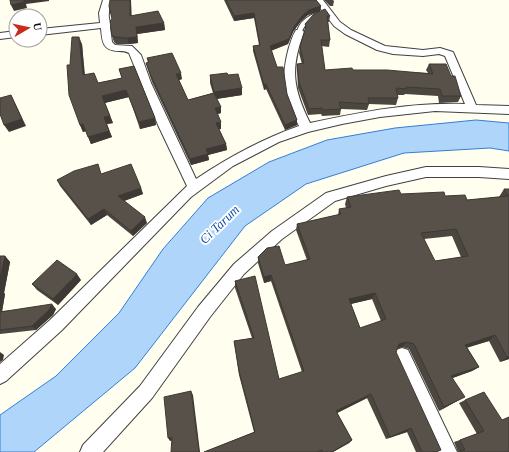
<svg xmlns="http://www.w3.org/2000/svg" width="509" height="452" font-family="'Times New Roman',serif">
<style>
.water{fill:#b0d5fa;stroke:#327fd7}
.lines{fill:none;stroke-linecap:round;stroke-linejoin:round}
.lane-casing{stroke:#414141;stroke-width:2}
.street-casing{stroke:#414141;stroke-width:2}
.lane{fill:#fff;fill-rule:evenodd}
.street{fill:#fff;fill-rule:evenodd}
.wall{fill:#4c4640;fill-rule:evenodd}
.shaded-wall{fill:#3e3934}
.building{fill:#58514a;stroke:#3e3934;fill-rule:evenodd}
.labels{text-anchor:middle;stroke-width:4;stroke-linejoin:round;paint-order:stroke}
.water-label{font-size:13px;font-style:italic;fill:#0e51a9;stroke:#fff}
</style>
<rect width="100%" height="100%" fill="#fffeef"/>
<polygon class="water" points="476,120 509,123 509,151 490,148 404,153 306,184 245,226 135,368 34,452 0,452 0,415 56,376 119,313 163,249 208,198 269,162 327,140 395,128"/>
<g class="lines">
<defs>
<path id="lane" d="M318,12L322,13C310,21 308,19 301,33H297C298,22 308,16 318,12Z"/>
<g id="street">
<path d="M103,0H111C110,8 106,18 112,25L110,27L112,42L115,45L132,46L141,55L151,83L196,179C229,157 262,139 299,126C286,98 280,82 288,51C290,44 292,36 296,30H302L304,32C290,69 293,88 310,123C361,112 412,102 465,104L445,56L439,54L423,56L393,54L377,50L345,34L334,26L314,0H323L340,22L351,30L385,46L423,50L440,48L453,52L476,105L509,106V114L435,111L380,117L342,124L308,132L279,142L233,166L191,197L62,330L6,381L0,384V364L50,320L187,186L158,125L129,53C125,51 123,51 119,51C103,51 102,42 101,28L40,35V29L100,23L99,13Z"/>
<polygon points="16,31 16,37 0,39 0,33"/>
<polygon points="426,167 479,167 509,169 509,179 479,177 426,177 386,186 335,201 282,239 244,274 210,317 152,398 103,452 80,452 83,445 140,386 198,307 234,264 272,231 326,193 386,176"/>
<polygon points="402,348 408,350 457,452 437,452 394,356 396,350"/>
</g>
</defs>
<use href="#lane" class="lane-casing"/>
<use href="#street" class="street-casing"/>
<use href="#lane" class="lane"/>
<use href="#street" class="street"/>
</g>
<g class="wall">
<polygon points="224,0 316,0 321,6 320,11 308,15 301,21 293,32 288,44 271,51 287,94 297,120 297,125 285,130 266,89 264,90 253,51 253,46 259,45 254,18 234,21"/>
<polygon points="324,0 333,0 334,1 333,6 330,6"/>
<polygon points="314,14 330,16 329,22 328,22 330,40 329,47 321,46 325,70 353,70 428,73 426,70 429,64 451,76 461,96 458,102 439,103 438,96 405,94 404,95 397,95 398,98 396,105 369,104 367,110 341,109 340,115 322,116 321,114 308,115 298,88 297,70 297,64 302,64 299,53 300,47 305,31 305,24"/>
<polygon points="131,16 164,23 165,30 137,34 138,43 129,44 116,44 114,42 112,36"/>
<polygon points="82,44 85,75 98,83 122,78 119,69 155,118 156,125 140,129 129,97 105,103 113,123 107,124 112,137 91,144 86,131 83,132 80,125 70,65"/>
<polygon points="147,58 182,79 179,80 188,100 213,93 210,83 210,75 228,75 242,88 242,95 217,99 221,113 217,114 221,129 219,129 226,144 227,150 208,155 209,160 191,165 152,82 148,70 146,63 148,63"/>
<polygon points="101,174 141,188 143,194 124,201 147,223 133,236 107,215 91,225 60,186 57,180"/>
<path d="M504,189H509V359L500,362L489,341L467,347L479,367L472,371L453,378L459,400L439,411L409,349L402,347L398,348L396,352L437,452H416L407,432L386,439L367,398L337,413L352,440L349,443L333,452H204L254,432L239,375L234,341L252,338L235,288V281L279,379L302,372L271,281L264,283L258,263V257L285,265L307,260L296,230L297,224L338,215L339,209L346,208L345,204L347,197L401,194L445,196L467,200L499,197ZM452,236L461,257L435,261L424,239ZM372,299L381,321L360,328L351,304Z"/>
<polygon points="0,256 5,256 10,262 4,293 5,294 2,311 56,309 53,315 36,330 0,334"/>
<polygon points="81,280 58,305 37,290 32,284"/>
<polygon points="465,400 502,420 509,452 458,452 454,442 477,434 459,403"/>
</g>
<g class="shaded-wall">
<polygon points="24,0 49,0 49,1 26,4 27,8 14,11 11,5"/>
<polygon points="130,0 131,0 132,23 130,16"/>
<polygon points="321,6 320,11 308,15 301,21 293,32 288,44 269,51 270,46 294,27 302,16 309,10"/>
<polygon points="254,13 254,18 234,21 234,16"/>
<polygon points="164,23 165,30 137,34 138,43 129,44 127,38 136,27"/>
<polygon points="79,37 82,44 85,82 83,75"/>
<polygon points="181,73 182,79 177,81 176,74"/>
<polygon points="266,84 266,89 264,90 264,85"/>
<polygon points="242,88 242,95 215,99 214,92"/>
<polygon points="126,90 129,97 104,103 102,96"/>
<polygon points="11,95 26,126 9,132 4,125"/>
<polygon points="221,107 221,113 215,115 215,108"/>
<polygon points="110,116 113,123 107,124 104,117"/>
<polygon points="155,118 156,125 140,129 139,122"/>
<polygon points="297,120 297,125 285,130 285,125"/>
<polygon points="221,122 221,129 217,130 216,123"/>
<polygon points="83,124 86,131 83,132 80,125"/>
<polygon points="109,131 112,137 91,144 88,137"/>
<polygon points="226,144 227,150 208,155 209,160 191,165 190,159 206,149"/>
<polygon points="141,188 143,194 121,202 118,196"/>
<polygon points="104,209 107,215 91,225 88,219"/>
<polygon points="145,217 147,223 133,236 131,231"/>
<polygon points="5,256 10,262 4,293 5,294 2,312 0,310 0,279"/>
<polygon points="77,274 81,280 58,305 53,299"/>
<polygon points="271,275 271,281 264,283 264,277"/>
<polygon points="375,293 372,299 346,305 349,299"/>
<polygon points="52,304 56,309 53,315 36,330 32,326"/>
<polygon points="495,335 489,341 460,350 465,345"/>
<polygon points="407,342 402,347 396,349 399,344"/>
<polygon points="0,352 4,355 3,360 0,362"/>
<polygon points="507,357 509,357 509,359 500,362"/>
<polygon points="479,367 472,371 446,380 451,376"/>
<polygon points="191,391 193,395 200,452 199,452"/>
<polygon points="371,394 367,398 333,415 336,411"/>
<polygon points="465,397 459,400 439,411 444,407"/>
<polygon points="411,428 407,432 386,439 390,437"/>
<polygon points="172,437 174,440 170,441 168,438"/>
<polygon points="352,440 349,443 333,452 332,452"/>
</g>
<g class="building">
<polygon points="10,0 24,0 24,2 11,5"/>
<polygon points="110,0 130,0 130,16 158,11 164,23 136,27 137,37 127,38 114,37 112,36 110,21 112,19 109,6"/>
<polygon points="226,0 316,0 321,6 309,10 302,16 294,27 289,39 270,46 277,67 283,67 287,94 297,120 285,125 266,84 264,85 253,46 260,45 254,13 234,16"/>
<polygon points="325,9 330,16 327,16 330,40 321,40 325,70 352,68 353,70 387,70 433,74 429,64 446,64 451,76 455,76 461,96 442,96 440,89 406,87 407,89 396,88 398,98 368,98 369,104 339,102 341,109 323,110 322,108 309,109 299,82 297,64 304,63 300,47 306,26 305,24 314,14"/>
<polygon points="72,37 79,37 83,75 94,73 98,83 122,78 119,69 134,66 155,118 139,122 126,90 102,96 110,116 104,117 109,131 88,137 83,124 80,125 69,95 67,65 70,65"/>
<polygon points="172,53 181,73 176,74 188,100 214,93 221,107 215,108 221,122 216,123 226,144 206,149 208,154 190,159 151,76 146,63 149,62 147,58"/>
<polygon points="227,73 228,75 238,74 242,88 214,92 210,75"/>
<polygon points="11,95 22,119 4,125 0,114 0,98"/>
<polygon points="98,164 101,174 131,164 141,188 118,196 145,217 131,231 104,209 88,219 57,180 74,171"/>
<path d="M504,189H509V357H507L495,335L465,345L479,367L451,376L465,397L444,407L414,344L407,342L399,344L396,352L441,450L436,452H422L411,428L390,437L371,394L336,411L352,440L332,452H322V450L317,452H204L255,432L239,371L234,341L254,338L235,281L255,276L279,379L304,371L271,275L264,277L258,257L267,248L279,246L285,265L310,259L297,224L341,214L339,209L351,207L347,197L399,190L401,194L444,192L445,196L465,195L467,200L508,196ZM456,229L468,256L435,261L421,233ZM375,293L386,319L360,328L349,299Z"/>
<polygon points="0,256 5,256 0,279"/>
<polygon points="57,260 77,274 53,299 32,284"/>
<polygon points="52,304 49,310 32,326 0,330 0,312"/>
<polygon points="191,391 199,452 171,452 172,437 168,438 164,397"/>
<polygon points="484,392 502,420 509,417 509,452 461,452 460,451 465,450 460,440 484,431 465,400"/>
</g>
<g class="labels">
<g class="water-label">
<text transform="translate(219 224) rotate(-44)" y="5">Ci Tarum</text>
</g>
</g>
<g transform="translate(28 28) rotate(81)"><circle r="19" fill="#ffffff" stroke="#9f9f9f"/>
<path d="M0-3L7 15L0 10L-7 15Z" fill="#c92b1c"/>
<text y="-6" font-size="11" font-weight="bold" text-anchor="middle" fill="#0e0e0e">U</text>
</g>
</svg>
